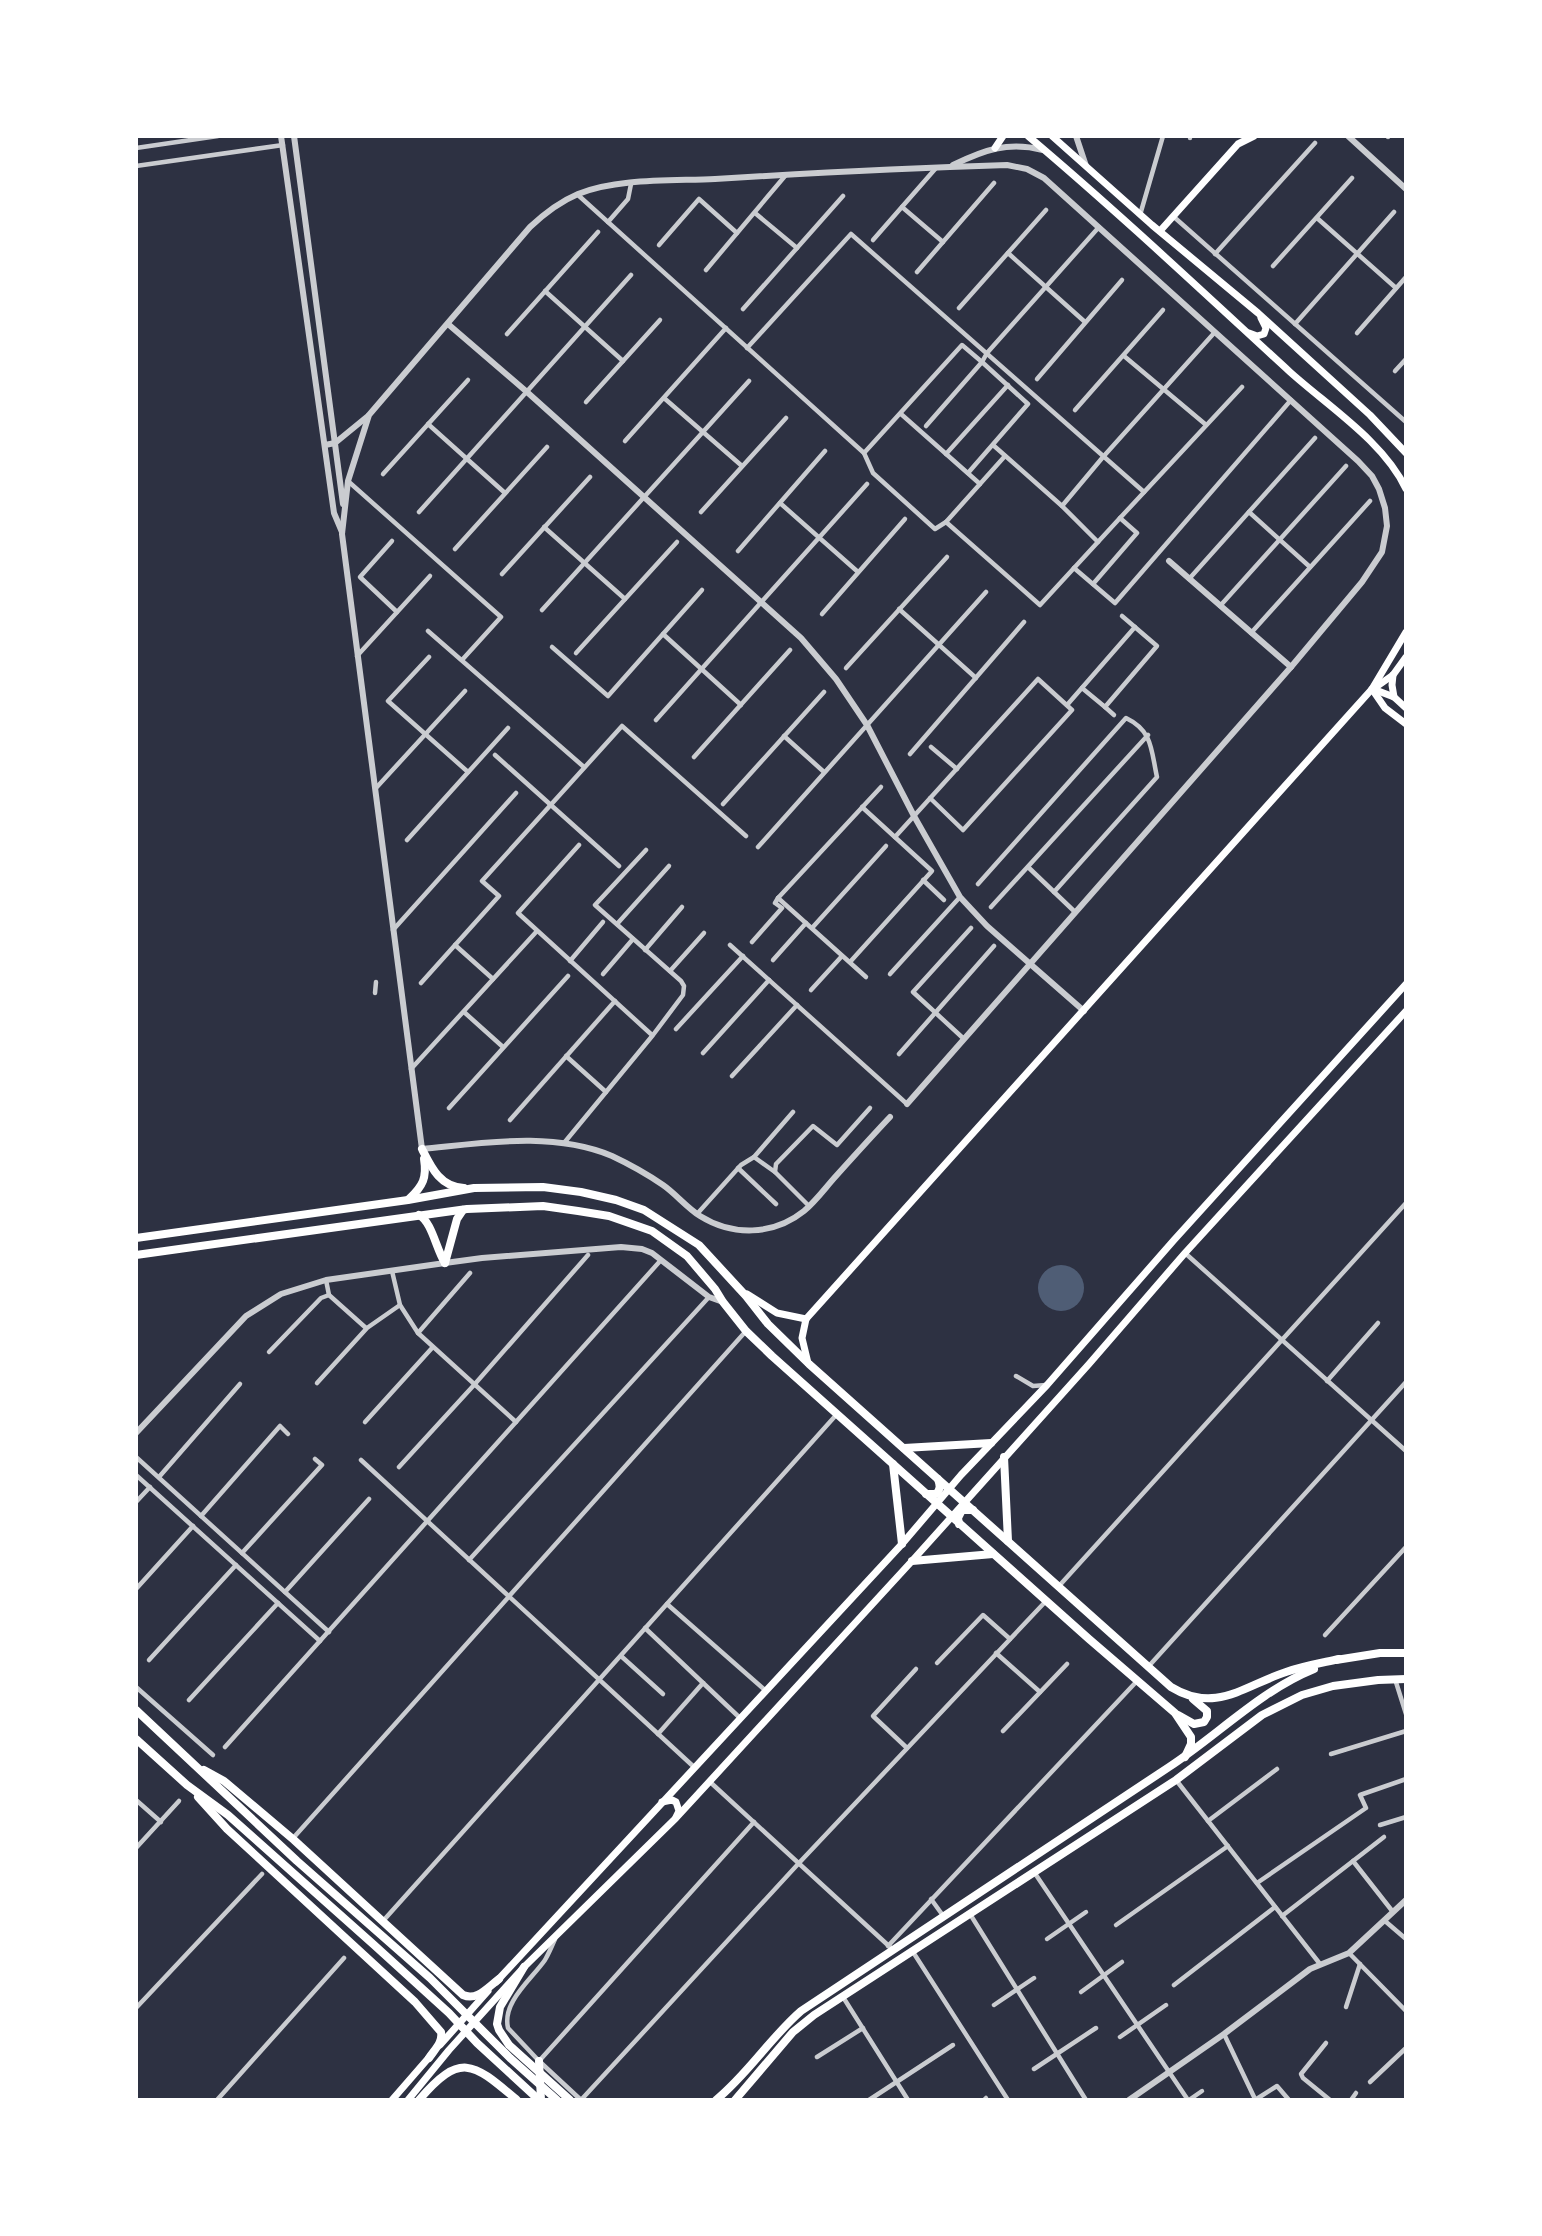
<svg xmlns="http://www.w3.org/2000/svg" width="1542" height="2236" font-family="Manrope,sans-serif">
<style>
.water{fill:#4f5d75}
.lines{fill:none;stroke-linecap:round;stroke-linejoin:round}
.minor{stroke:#caccd0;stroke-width:4.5}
.tertiary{stroke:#caccd0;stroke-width:6}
.secondary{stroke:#fff;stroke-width:7}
.primary{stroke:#fff;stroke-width:8}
</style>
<rect width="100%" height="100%" fill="#2d3142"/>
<circle class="water" cx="1061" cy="1288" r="23"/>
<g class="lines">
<g class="minor">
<polyline points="1388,137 1388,136"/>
<polyline points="1190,138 1190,136"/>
<polyline points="136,148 218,136"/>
<polyline points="136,166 283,145"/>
<polyline points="578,195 864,453 873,473 935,529 946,522 1005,456"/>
<polyline points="902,207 943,242"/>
<polyline points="755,213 797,248"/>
<polyline points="1140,215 1163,136"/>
<polyline points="1174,217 1406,422"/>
<polyline points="1317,218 1396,288"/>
<polyline points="608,222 628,199 631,184"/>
<polyline points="873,240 936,168"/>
<polyline points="659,245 699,199 737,233"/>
<polyline points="1008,253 1085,322"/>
<polyline points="1215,254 1315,143"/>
<polyline points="1273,266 1352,178"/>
<polyline points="706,270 785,176"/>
<polyline points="917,272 994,183"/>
<polyline points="545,291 623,361"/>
<polyline points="959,308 1046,210"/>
<polyline points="743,309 843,196"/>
<polyline points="1295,324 1394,212"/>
<polyline points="1357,333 1406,277"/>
<polyline points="507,334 598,232"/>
<polyline points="747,348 851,234 1144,492"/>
<polyline points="1124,356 1205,424"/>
<polyline points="1395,371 1406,359"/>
<polyline points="1037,379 1122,280"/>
<polyline points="664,398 742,466"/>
<polyline points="586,402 660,320"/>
<polyline points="1075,410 1163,310"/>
<polyline points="901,414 980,484"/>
<polyline points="428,424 505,493"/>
<polyline points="625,441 726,328"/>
<polyline points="993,445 1062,506 1098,542"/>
<polyline points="864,453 962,345 982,362 926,426"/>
<polyline points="946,454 1008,385"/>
<polyline points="968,473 1028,404 982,362 987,353 1099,227"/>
<polyline points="383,474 468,380"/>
<polyline points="349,482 501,617 462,660"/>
<polyline points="780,503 858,572"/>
<polyline points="1062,506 1103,457 1215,332"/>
<polyline points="419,512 631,275"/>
<polyline points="701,512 786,418"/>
<polyline points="1249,512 1310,567"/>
<polyline points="1120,518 1242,387"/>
<polyline points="946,522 1040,605 1120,518 1137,533 1093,584"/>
<polyline points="544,527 625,599"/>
<polyline points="392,541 360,577 397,612"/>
<polyline points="455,549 547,447"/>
<polyline points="738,551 825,451"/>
<polyline points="1074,568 1115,603 1291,400"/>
<polyline points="502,574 590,477"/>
<polyline points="1189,579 1315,438"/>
<polyline points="1220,606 1346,466"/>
<polyline points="899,609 976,678"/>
<polyline points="542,610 749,381"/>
<polyline points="822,614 905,519"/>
<polyline points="428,631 584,767"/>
<polyline points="1251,633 1370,501"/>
<polyline points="663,634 741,705"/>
<polyline points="552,647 608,696 702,590"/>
<polyline points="576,653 677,542"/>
<polyline points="357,656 430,576"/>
<polyline points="429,657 388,701 468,772"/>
<polyline points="846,668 947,557"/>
<polyline points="1082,688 1105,707 1157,646 1122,616"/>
<polyline points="1067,705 1135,627"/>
<polyline points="1105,707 1114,715"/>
<polyline points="656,720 867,484"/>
<polyline points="784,736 824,772"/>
<polyline points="931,747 957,769"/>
<polyline points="910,754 1024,622"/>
<polyline points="495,755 619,866"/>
<polyline points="694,757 790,650"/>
<polyline points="376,788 465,691"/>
<polyline points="723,804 824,692"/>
<polyline points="895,837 1038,679 1072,710 963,830 930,798"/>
<polyline points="407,840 508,728"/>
<polyline points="579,845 518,913 652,1035"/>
<polyline points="758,847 986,592"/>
<polyline points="1028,867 1075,912"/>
<polyline points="923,880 944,900"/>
<path d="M978,884L1126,718C1153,731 1151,750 1157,777L1054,892"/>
<polyline points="778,898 881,787"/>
<polyline points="778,898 866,977"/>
<polyline points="991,907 1148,735"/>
<polyline points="617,924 669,866"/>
<polyline points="812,928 886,846"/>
<polyline points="393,930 516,793"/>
<polyline points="752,942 782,908 775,903 778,898"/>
<polyline points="455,945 493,979"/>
<polyline points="730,945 907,1104"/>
<polyline points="645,950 682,907"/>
<polyline points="773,960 806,923"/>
<polyline points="570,961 603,922"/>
<polyline points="850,962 932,871 862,807"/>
<polyline points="670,971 704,933"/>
<polyline points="603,974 633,939"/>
<polyline points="890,974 960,897"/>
<polyline points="421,983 499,896 482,881 622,726 746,836"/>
<polyline points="811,990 842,956"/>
<polyline points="375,993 376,982"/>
<polyline points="464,1012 503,1047"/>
<polyline points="676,1029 743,956"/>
<polyline points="964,1039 913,992 971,928"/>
<polyline points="703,1053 769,980"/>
<polyline points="899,1054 994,946"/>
<polyline points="566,1056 606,1092"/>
<polyline points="411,1069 537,931"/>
<polyline points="732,1076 797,1005"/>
<polyline points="449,1108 568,976"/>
<polyline points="510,1120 615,1001"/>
<polyline points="564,1143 653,1035 683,995 684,986 681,981 595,905 646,850"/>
<polyline points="754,1157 793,1112"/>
<polyline points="738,1168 776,1204"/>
<polyline points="809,1206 775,1172 776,1164 813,1126 837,1145 870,1108"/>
<polyline points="697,1214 741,1165 754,1157 775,1172"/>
<polyline points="1185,1253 1406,1451"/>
<polyline points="392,1271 400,1305 418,1333 516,1422"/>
<polyline points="326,1280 329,1295 366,1328"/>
<polyline points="418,1333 470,1273"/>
<polyline points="269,1352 321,1298 329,1295"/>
<polyline points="1016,1376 1033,1386 1046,1385"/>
<polyline points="1327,1381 1378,1323"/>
<polyline points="317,1383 367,1328 400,1305"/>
<polyline points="365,1422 432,1348"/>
<polyline points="136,1457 329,1632"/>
<polyline points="361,1460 694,1767"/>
<polyline points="399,1467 474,1385 588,1255"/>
<polyline points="136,1475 320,1641"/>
<polyline points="159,1477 240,1384"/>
<polyline points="136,1502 150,1487"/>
<polyline points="201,1516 280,1426 288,1434"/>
<polyline points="242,1553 322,1465 315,1459"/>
<polyline points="469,1560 709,1297"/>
<polyline points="1059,1586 1406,1203"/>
<polyline points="136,1589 193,1526"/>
<polyline points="285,1592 369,1499"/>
<polyline points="667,1604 766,1691"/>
<polyline points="645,1628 740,1718"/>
<polyline points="1325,1635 1406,1547"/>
<polyline points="996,1653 1040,1692"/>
<polyline points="621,1656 663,1694"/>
<polyline points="149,1660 236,1565"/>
<polyline points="937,1663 983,1615 1010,1639"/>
<polyline points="1148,1667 1406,1382"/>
<polyline points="1395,1679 1406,1714"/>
<polyline points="136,1687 213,1755"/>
<polyline points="189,1700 278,1603"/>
<polyline points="1003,1731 1067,1664"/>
<polyline points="658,1734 703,1683"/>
<polyline points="225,1747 661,1260"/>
<polyline points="907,1748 873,1716 916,1669"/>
<polyline points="1331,1754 1406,1731"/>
<polyline points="1176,1780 1320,1964"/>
<polyline points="709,1781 890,1947"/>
<polyline points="136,1800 161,1822"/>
<polyline points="1208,1821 1277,1769"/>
<polyline points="1380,1825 1406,1817"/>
<polyline points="295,1836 746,1331"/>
<polyline points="136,1848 179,1801"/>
<polyline points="1353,1861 1393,1912"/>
<polyline points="1034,1872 1188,2100"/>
<polyline points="1257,1883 1366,1808 1360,1795 1406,1779"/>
<polyline points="931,1899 944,1917"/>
<polyline points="970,1914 1086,2100"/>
<polyline points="1282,1916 1384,1837"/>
<polyline points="383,1921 837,1414"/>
<polyline points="1385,1921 1406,1939"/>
<polyline points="1116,1925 1228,1846"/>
<path d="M555,1939C552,1946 549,1953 545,1960C531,1980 502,2002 508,2028L539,2061L581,2100"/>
<polyline points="1047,1939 1086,1912"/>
<polyline points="888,1946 1137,1681"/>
<polyline points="913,1952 1008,2100"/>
<polyline points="1349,1953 1406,2011"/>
<polyline points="1174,1985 1275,1907"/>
<polyline points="1081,1992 1122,1962"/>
<polyline points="843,1997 908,2100"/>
<polyline points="994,2005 1034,1978"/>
<polyline points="1346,2007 1360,1964"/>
<polyline points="136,2008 262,1874"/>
<polyline points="1224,2034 1255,2099"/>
<polyline points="1120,2037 1166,2005"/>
<polyline points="1326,2043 1301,2074 1303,2078 1330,2100"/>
<polyline points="817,2057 863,2028"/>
<polyline points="540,2060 754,1822"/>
<polyline points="1034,2069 1096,2028"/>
<polyline points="1370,2082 1406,2048"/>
<polyline points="217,2100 344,1958"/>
<polyline points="581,2100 799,1863 1046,1601"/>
<polyline points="869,2100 953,2045"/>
<polyline points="984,2100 986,2098"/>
<polyline points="1189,2100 1202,2091"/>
<polyline points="1255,2100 1277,2086 1289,2100"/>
<polyline points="1351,2100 1356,2093"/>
</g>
<g class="tertiary">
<polyline points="281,136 334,513 342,532"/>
<polyline points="294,136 343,504"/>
<polyline points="1076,136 1086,166"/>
<polyline points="1348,136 1406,189"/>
<path d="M953,165C984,150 1008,141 1043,150"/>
<polyline points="448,324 527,392 801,638 836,679 867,725 914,816 960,897 987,926 1084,1011"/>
<polyline points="325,445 335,443 368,416"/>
<polyline points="1169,561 1291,667"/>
<path d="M890,1117C872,1136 854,1156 836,1176C826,1187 816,1201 804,1211C773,1236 732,1236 700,1216C686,1207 676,1194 663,1185C647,1174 629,1164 612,1156C552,1131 484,1143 422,1149L342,534L348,481L369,415L530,227C545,213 559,202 578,194C617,178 672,181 715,179C812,173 910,168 1007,165L1027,169L1044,178L1358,461L1372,476L1379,489L1385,508L1387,526L1382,552L1362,582L1291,667L907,1104"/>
<polyline points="136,1433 246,1316 281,1294 326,1280 445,1263 482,1258 621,1247 642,1249 652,1253 709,1297 723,1302"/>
<polyline points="1129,2100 1224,2034 1310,1969 1349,1953 1406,1900"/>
</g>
<g class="secondary">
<path d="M1028,136C1118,212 1204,293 1290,372C1329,407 1384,442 1406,489"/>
<polyline points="1052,136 1152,225 1258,313 1370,415 1406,453"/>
<polyline points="995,148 1003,136"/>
<polyline points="1160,231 1238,144 1254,136"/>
<polyline points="1249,333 1257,336 1264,334 1266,328 1261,318"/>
<polyline points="1393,675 1392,685 1394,697"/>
<polyline points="1376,687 1393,675 1406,657"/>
<polyline points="1372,689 1385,708 1406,724"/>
<polyline points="1373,689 1394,697 1406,708"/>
<polyline points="747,1294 777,1313 806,1319"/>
<polyline points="806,1319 1372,689 1406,632"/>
<polyline points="806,1319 802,1338 808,1363"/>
<polyline points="662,1802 672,1800 676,1802 679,1811 676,1817"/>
<polyline points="496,1982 902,1544 961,1475 1047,1385 1174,1240 1406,984"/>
<polyline points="440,2045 488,1991"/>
<polyline points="392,2100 432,2054"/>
<polyline points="408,2100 449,2050 524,1967 676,1818 912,1561 1089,1364 1185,1253 1406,1011"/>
</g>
<g class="primary">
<path d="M422,1149C431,1167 440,1187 464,1188"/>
<path d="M409,1199C423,1186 427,1178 424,1159"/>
<path d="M419,1215C432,1222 436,1249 445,1263"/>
<path d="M136,1238L408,1200L474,1188L543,1187L581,1192L616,1200L644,1210L699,1245L746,1296L768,1324L809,1364L1171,1687C1215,1714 1244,1686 1286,1672C1303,1666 1321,1663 1339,1659"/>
<polyline points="136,1255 467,1209 543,1206 578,1211 609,1216 652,1231 687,1256 715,1289 723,1302 746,1331 772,1356 1089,1639 1175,1713 1191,1737 1191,1744 1185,1757"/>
<polyline points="445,1263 457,1219 463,1210"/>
<polyline points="904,1448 991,1443"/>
<polyline points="1004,1457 1008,1541"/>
<polyline points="893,1464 902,1544"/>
<path d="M926,1494H936C941,1489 940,1485 938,1479"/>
<polyline points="959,1524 958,1518 962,1510 973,1510"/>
<polyline points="912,1561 993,1554"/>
<polyline points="1336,1660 1380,1653 1406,1653"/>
<polyline points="136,1710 297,1861 430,1978 510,2058 557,2100"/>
<polyline points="1178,1715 1194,1724 1204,1722 1207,1717 1207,1711 1193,1699"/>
<polyline points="136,1739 187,1785 228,1815 373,1944 449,2013 477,2043 539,2100"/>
<path d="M204,1770L224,1781L294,1840L463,1995C477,2001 487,1988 499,1979"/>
<path d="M198,1797L227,1829L415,2002L441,2032C443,2042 435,2049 429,2058"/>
<polyline points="524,1967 500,2007 497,2024 499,2030 509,2045 570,2100"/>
<polyline points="539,2061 541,2100"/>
<path d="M419,2100C461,2051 473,2063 517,2100"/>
<path d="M716,2100C748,2074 770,2038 801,2011C924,1930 1047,1849 1169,1767C1218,1735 1260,1691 1314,1669"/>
<polyline points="735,2100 793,2032 814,2015 1176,1780 1262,1715 1302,1695 1333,1686 1378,1680 1406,1679"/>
</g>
</g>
<rect width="1542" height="2236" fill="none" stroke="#ffffff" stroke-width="276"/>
</svg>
